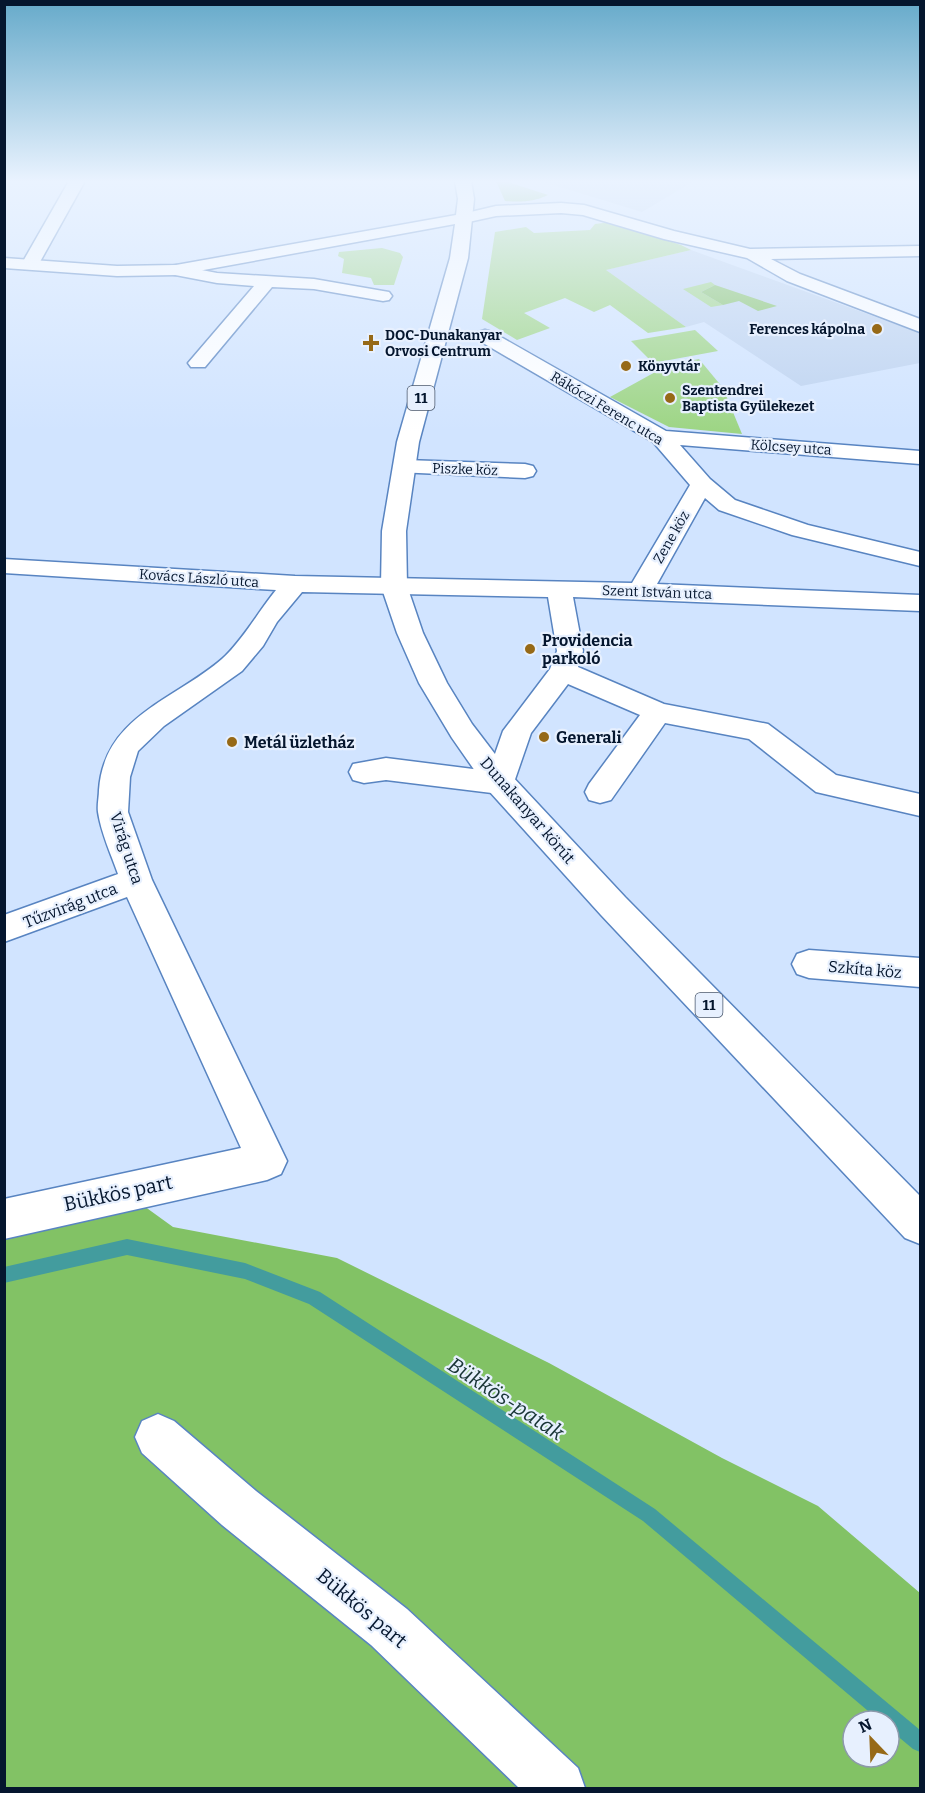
<svg xmlns="http://www.w3.org/2000/svg" width="925" height="1793" font-family="Bitter,serif">
<style>
.built{fill:#bed3f0}
.green{fill:#9dd584}
.forest{fill:#82c265;fill-rule:evenodd}
.lines{fill:none;stroke-linecap:round;stroke-linejoin:round}
.stream{fill:#439c9e;fill-rule:evenodd}
.minor-casing{stroke:#5884c1;stroke-width:3}
.major-casing{stroke:#5884c1;stroke-width:3}
.minor{fill:#fff;fill-rule:evenodd}
.major{fill:#fff;fill-rule:evenodd}
.poi-dot{fill:#966917;stroke:#e7f0fe;stroke-width:2}
.labels{text-anchor:middle;stroke-width:4.5;stroke-linejoin:round;paint-order:stroke}
.far-poi-label{font-size:14px;font-weight:bold;fill:#05162e;stroke:#e7f0fe;text-anchor:start}
.far-street-label{font-size:14px;fill:#05162e;stroke:#e7f0fe}
.shield{fill:#e7f0fe;stroke:#49576c;stroke-width:1.5}
.shield-label{font-size:15px;font-weight:bold;fill:#05162e}
.poi-label{font-size:16px;font-weight:bold;fill:#05162e;stroke:#e7f0fe;text-anchor:start}
.street-label{font-size:16px;fill:#05162e;stroke:#e7f0fe}
.near-street-label{font-size:20px;fill:#05162e;stroke:#e7f0fe}
.near-water-label{font-size:21px;font-style:italic;fill:#193536;stroke:#e7f0fe}
</style>
<rect width="100%" height="100%" fill="#d1e4ff"/>
<g class="built">
<polygon points="540,181 694,181 642,212"/>
<polygon points="691,250 920,333 920,363 801,386 704,322 686,327 605,270"/>
</g>
<g class="green">
<polygon points="611,222 681,245 691,250 606,270 686,327 648,333 610,305 594,312 565,298 524,313 550,328 517,340 482,319 495,232 526,227 534,233 590,230 595,224"/>
<polygon points="382,248 400,253 403,257 394,285 374,285 371,278 342,273 344,259 338,256 339,252"/>
<polygon points="711,282 715,285 701,292 723,305 711,307 683,289"/>
<polygon points="695,330 718,351 653,363 631,341"/>
<polygon points="699,359 723,388 742,434 669,427 610,397 668,365"/>
</g>
<g class="forest">
<path d="M496,181H505L548,195C533,202 521,202 505,201Z"/>
<polygon points="715,285 777,306 758,311 739,301 723,305 701,292"/>
<path d="M108,1180L173,1227L337,1258L549,1363L722,1458L818,1506L920,1593V1788H5L4,1205ZM853,1721H889V1757H853Z"/>
</g>
<g class="lines">
<polygon class="stream" points="127,1239 245,1263 320,1292 655,1509 920,1730 920,1752 913,1749 889,1729 889,1721 880,1721 643,1521 309,1304 245,1279 127,1255 4,1283 4,1267"/>
<defs>
<g id="minor">
<polygon points="69,181 85,181 36,269 24,269 21,265"/>
<polygon points="561,203 584,205 674,231 750,249 920,246 920,256 771,259 800,274 920,319 920,332 787,281 747,258 664,239 583,215 561,213 496,216 464,223 456,218 458,215 496,206"/>
<polygon points="176,265 217,273 314,279 383,291 389,292 392,296 389,300 383,301 314,289 272,287 205,367 191,367 188,363 254,286 217,283 170,274 167,270 170,266"/>
<path d="M485,330L492,332L666,431L920,451V464L680,445L710,479L735,500L808,525L920,552V566L792,535L719,510L705,498L657,584L920,595V611L573,597L583,651L578,667L664,704L768,724L836,775L920,794V816L816,792L749,739L665,723L611,800L600,803L589,800L585,792L589,784L640,715L568,684L531,733L511,791L500,794L386,780L364,783L353,780L349,772L353,764L386,758L489,771L503,731L550,669L557,651L548,597L302,592L277,622L263,646L242,671L164,726L138,751L130,777L128,812L152,880L287,1161L281,1174L267,1180L4,1239V1199L241,1148L127,897L4,942V915L118,874C111,854 101,833 98,812C97,805 99,797 99,790C104,716 175,700 222,659C243,640 258,612 276,590L4,573V559L295,576L632,583L690,485L653,442L478,340L475,336L478,332Z"/>
<polygon points="405,460 525,464 533,466 536,471 533,476 525,478 397,472 394,467 397,462"/>
<polygon points="809,950 920,958 920,987 809,978 797,974 792,964 797,954"/>
<polygon points="158,1414 174,1421 256,1491 407,1609 578,1768 585,1788 519,1788 371,1645 222,1525 142,1453 135,1437 142,1421"/>
</g>
<polygon id="major" points="455,181 471,181 474,199 468,258 419,442 406,531 407,586 423,633 447,683 472,724 511,775 625,897 920,1196 920,1244 905,1238 601,915 489,791 452,738 419,683 397,633 381,586 382,531 397,442 450,258 455,224 176,275 117,276 4,268 4,258 117,266 176,265 456,215 458,199"/>
</defs>
<use href="#minor" class="minor-casing"/>
<use href="#major" class="major-casing"/>
<use href="#minor" class="minor"/>
<use href="#major" class="major"/>
</g>
<linearGradient id="sky" x2="0" y2="1"><stop stop-color="#66aaca"/><stop offset="0.42" stop-color="#eaf3ff"/><stop offset="1" stop-color="#eaf3ff" stop-opacity="0"/></linearGradient>
<rect width="925" height="432" fill="url(#sky)"/>
<g class="poi-dot">
<circle cx="877" cy="329" r="6"/>
<path d="M368 334h6v6h6v6h-6v6h-6v-6h-6v-6h6z"/>
<circle cx="626" cy="366" r="6"/>
<circle cx="670" cy="398" r="6"/>
<circle cx="530" cy="649" r="6"/>
<circle cx="544" cy="737" r="6"/>
<circle cx="232" cy="742" r="6"/>
</g>
<g class="labels">
<g class="far-poi-label">
<text x="865" y="334" text-anchor="end">Ferences kápolna</text>
<text x="385" y="340">DOC-Dunakanyar<tspan x="385" dy="16">Orvosi Centrum</tspan></text>
<text x="638" y="371">Könyvtár</text>
<text x="682" y="395">Szentendrei<tspan x="682" dy="16">Baptista Gyülekezet</tspan></text>
</g>
<g class="far-street-label">
<text transform="translate(607 408) rotate(31)" y="5">Rákóczi Ferenc utca</text>
<text transform="translate(791 447) rotate(4)" y="5">Kölcsey utca</text>
<text transform="translate(465 469) rotate(2)" y="5">Piszke köz</text>
<text transform="translate(671 537) rotate(-60)" y="5">Zene köz</text>
<text transform="translate(199 578) rotate(4)" y="5">Kovács László utca</text>
<text transform="translate(657 592) rotate(2)" y="5">Szent István utca</text>
</g>
<g class="shield">
<rect x="407.5" y="386" width="27" height="24" rx="4.5"/>
<rect x="695.5" y="993" width="27" height="24" rx="4.5"/>
</g>
<g class="shield-label">
<text x="421" y="403">11</text>
<text x="709" y="1010">11</text>
</g>
<g class="poi-label">
<text x="542" y="646">Providencia<tspan x="542" dy="18">parkoló</tspan></text>
<text x="556" y="743">Generali</text>
<text x="244" y="748">Metál üzletház</text>
</g>
<g class="street-label">
<text transform="translate(528 810) rotate(49)" y="6">Dunakanyar körút</text>
<text transform="translate(127 848) rotate(72)" y="6">Virág utca</text>
<text transform="translate(70 905) rotate(-21)" y="6">Tűzvirág utca</text>
<text transform="translate(865 969) rotate(5)" y="6">Szkíta köz</text>
</g>
<g class="near-street-label">
<text transform="translate(118 1193) rotate(-12)" y="7">Bükkös part</text>
<text transform="translate(362 1608) rotate(40)" y="7">Bükkös part</text>
</g>
<g class="near-water-label">
<text transform="translate(506 1399) rotate(33)" y="7">Bükkös-patak</text>
</g>
</g>
<rect width="925" height="1793" fill="none" stroke="#05162e" stroke-width="12"/>
<g transform="translate(871 1739) rotate(337)"><circle r="28" fill="#e7f0fe" stroke="#8d99ab" stroke-width="1.5"/>
<path d="M0-4.5L10 22L0 15L-10 22Z" fill="#966917"/>
<text y="-9" font-size="16" font-weight="bold" text-anchor="middle" fill="#05162e">N</text>
</g>
</svg>
